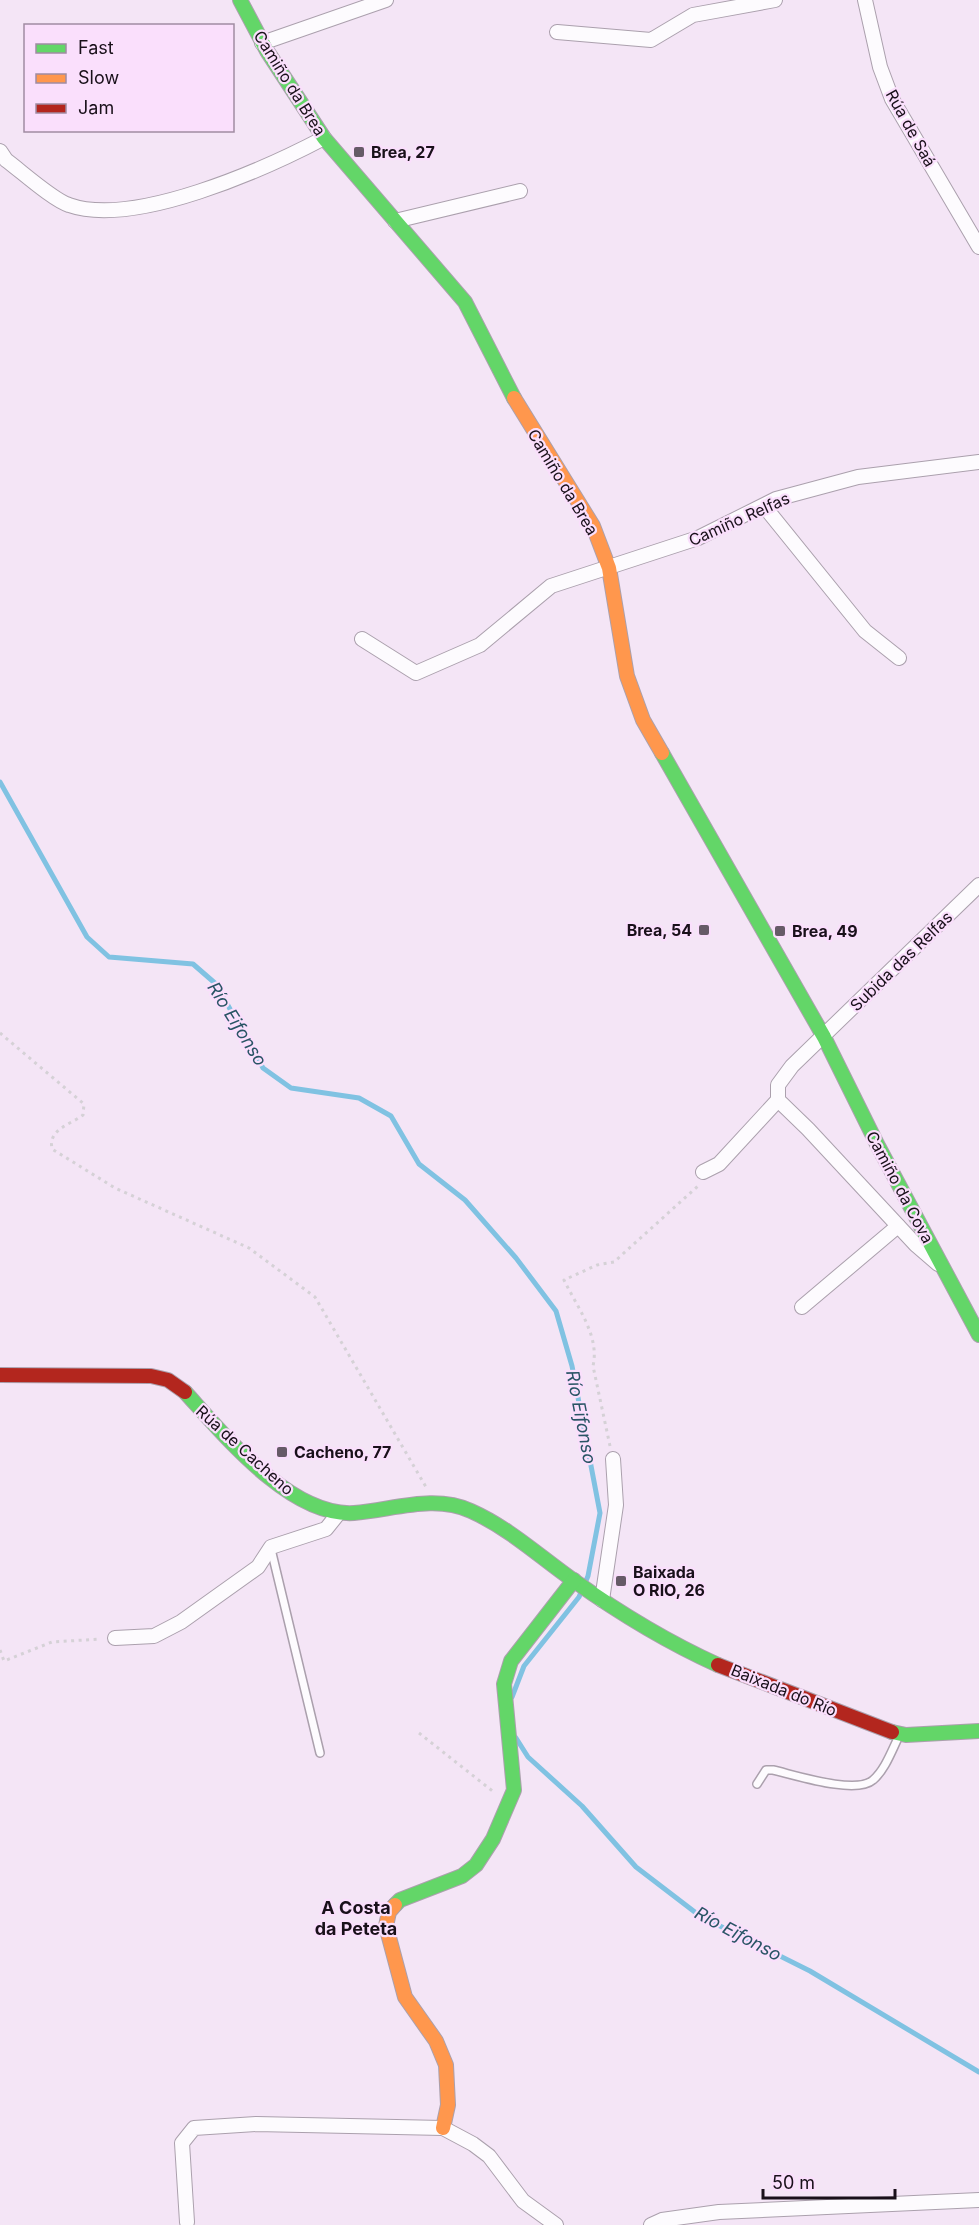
<svg xmlns="http://www.w3.org/2000/svg" width="979" height="2225" font-family="Inter,sans-serif">
<style>
.lines{fill:none;stroke-linecap:round;stroke-linejoin:round}
.stream{stroke:#80c2e2;stroke-width:5}
.lane-casing{stroke:#aba0ad;stroke-width:10}
.street-casing{stroke:#aba0ad;stroke-width:16}
.fast-casing{stroke:#aba0ad;stroke-width:16}
.slow-casing{stroke:#aba0ad;stroke-width:16}
.jam-casing{stroke:#aba0ad;stroke-width:16}
.path{stroke:#d5d1d6;stroke-width:3;stroke-dasharray:3 4.5;stroke-linecap:butt}
.lane{stroke:#fdfbfe;stroke-width:7}
.street{stroke:#fdfbfe;stroke-width:14}
.fast{stroke:#63d668;stroke-width:14}
.slow{stroke:#ff974d;stroke-width:14}
.jam{stroke:#b3261e;stroke-width:14}
.poi-dot{fill:#665b67;stroke:#fadffc;stroke-width:2}
.labels{text-anchor:middle;stroke-width:4.5;stroke-linejoin:round;paint-order:stroke}
.street-label{font-size:16px;fill:#19101a;stroke:#fadffc}
.poi-label{font-size:16px;font-weight:bold;fill:#19101a;stroke:#fadffc;text-anchor:start}
.water-label{font-size:18px;font-style:italic;fill:#295465;stroke:#fadffc}
.neighbourhood-label{font-size:18px;font-weight:bold;fill:#19101a;stroke:#fadffc}
</style>
<rect width="100%" height="100%" fill="#f4e5f6"/>
<g class="lines">
<g class="stream">
<polyline points="0,782 87,937 109,957 193,964 216,984 263,1068 291,1088 359,1098 391,1116 419,1164 465,1200 516,1258 556,1311 572,1366 600,1513 588,1576 579,1597 524,1666 512,1697"/>
<polyline points="516,1738 528,1757 582,1806 636,1867 700,1916 810,1971 979,2072"/>
</g>
<defs>
<g id="lane">
<polyline points="271,1549 320,1753"/>
<path d="M757,1784L766,1770H773C795,1775 856,1795 873,1780C885,1770 892,1750 899,1736"/>
</g>
<g id="street">
<polyline points="865,0 880,67 892,99 979,247"/>
<polyline points="557,32 651,40 693,15 775,0"/>
<polyline points="262,43 386,0"/>
<path d="M0,151L6,160C21,171 53,200 69,205C134,228 265,169 324,138"/>
<polyline points="395,221 520,191"/>
<polyline points="764,506 865,631 899,658"/>
<polyline points="362,639 416,673 480,645 551,586 698,538 776,499 858,477 979,462"/>
<polyline points="778,1100 808,1129 916,1245 938,1264"/>
<polyline points="703,1172 719,1164 778,1100 778,1085 792,1066 979,885"/>
<polyline points="802,1307 898,1226"/>
<polyline points="602,1600 616,1505 613,1459"/>
<polyline points="115,1638 154,1636 181,1622 258,1567 271,1547 326,1529 338,1514"/>
<polyline points="187,2222 182,2143 194,2128 256,2124 443,2128 473,2144 489,2156 523,2201 556,2225"/>
<polyline points="651,2225 662,2220 719,2212 979,2200"/>
</g>
<g id="fast">
<polyline points="240,0 267,51 324,138 465,302 514,398"/>
<polyline points="662,753 824,1037 877,1144 979,1335"/>
<path d="M185,1392C225,1436 291,1517 354,1513C393,1510 434,1494 471,1511C509,1528 539,1556 573,1580C618,1612 667,1642 718,1665"/>
<polyline points="892,1732 906,1735 979,1731"/>
<polyline points="395,1905 400,1900 462,1876 476,1865 493,1839 514,1790 504,1684 511,1661 574,1580"/>
</g>
<g id="slow">
<polyline points="514,398 593,526 609,568 627,676 643,720 662,753"/>
<polyline points="395,1905 389,1912 386,1926 405,1997 436,2041 446,2065 448,2105 443,2128"/>
</g>
<g id="jam">
<polyline points="0,1375 151,1376 168,1380 185,1392"/>
<polyline points="718,1665 892,1732"/>
</g>
</defs>
<use href="#lane" class="lane-casing"/>
<use href="#street" class="street-casing"/>
<use href="#fast" class="fast-casing"/>
<use href="#slow" class="slow-casing"/>
<use href="#jam" class="jam-casing"/>
<g class="path">
<path d="M0,1033L84,1104L83,1115C70,1125 48,1129 52,1149L115,1188L249,1248L315,1297L426,1487"/>
<path d="M610,1446L593,1366C600,1336 577,1307 564,1280L597,1265L614,1262L698,1186"/>
<polyline points="0,1650 4,1661 52,1642 101,1639"/>
<polyline points="419,1733 495,1793"/>
</g>
<use href="#lane" class="lane"/>
<use href="#street" class="street"/>
<use href="#fast" class="fast"/>
<use href="#slow" class="slow"/>
<use href="#jam" class="jam"/>
</g>
<g class="poi-dot">
<rect x="353" y="146" width="12" height="12" rx="3"/>
<rect x="698" y="924" width="12" height="12" rx="3"/>
<rect x="774" y="925" width="12" height="12" rx="3"/>
<rect x="276" y="1446" width="12" height="12" rx="3"/>
<rect x="615" y="1575" width="12" height="12" rx="3"/>
</g>
<g class="labels">
<g class="street-label">
<text transform="translate(290 83) rotate(58)" y="6">Camiño da Brea</text>
<text transform="translate(911 128) rotate(61)" y="6">Rúa de Saá</text>
<text transform="translate(563 482) rotate(59)" y="6">Camiño da Brea</text>
<text transform="translate(739 519) rotate(-24)" y="6">Camiño Relfas</text>
<text transform="translate(901 961) rotate(-44)" y="6">Subida das Relfas</text>
<text transform="translate(900 1187) rotate(62)" y="6">Camiño da Cova</text>
<text transform="translate(245 1450) rotate(42)" y="6">Rúa de Cacheno</text>
<text transform="translate(784 1690) rotate(22)" y="6">Baixada do Río</text>
</g>
<g class="poi-label">
<text x="371" y="158">Brea, 27</text>
<text x="692" y="936" text-anchor="end">Brea, 54</text>
<text x="792" y="937">Brea, 49</text>
<text x="294" y="1458">Cacheno, 77</text>
<text x="633" y="1578">Baixada<tspan x="633" dy="18">O RIO, 26</tspan></text>
</g>
<g class="water-label">
<text transform="translate(237 1024) rotate(58)" y="6">Río Eifonso</text>
<text transform="translate(581 1417) rotate(79)" y="6">Río Eifonso</text>
<text transform="translate(738 1934) rotate(28)" y="6">Río Eifonso</text>
</g>
<g class="neighbourhood-label">
<text x="356" y="1914">A Costa<tspan x="356" dy="21">da Peteta</tspan></text>
</g>
</g>
<rect x="24" y="24" width="210" height="108" fill="#fadffc" stroke="#a08ca2" stroke-width="1.5"/>
<rect x="36" y="44" width="30" height="9" fill="#63d668" stroke="#a08ca2" stroke-width="1.5"/>
<text x="78" y="54" font-size="18" fill="#19101a">Fast</text>
<rect x="36" y="74" width="30" height="9" fill="#ff974d" stroke="#a08ca2" stroke-width="1.5"/>
<text x="78" y="84" font-size="18" fill="#19101a">Slow</text>
<rect x="36" y="104" width="30" height="9" fill="#b3261e" stroke="#a08ca2" stroke-width="1.5"/>
<text x="78" y="114" font-size="18" fill="#19101a">Jam</text>
<path d="M763 2189v9h132v-9" fill="none" stroke="#19101a" stroke-width="3"/>
<text x="772" y="2189" font-size="18" fill="#19101a" stroke="#fadffc" stroke-width="4.5" paint-order="stroke">50 m</text>
</svg>
